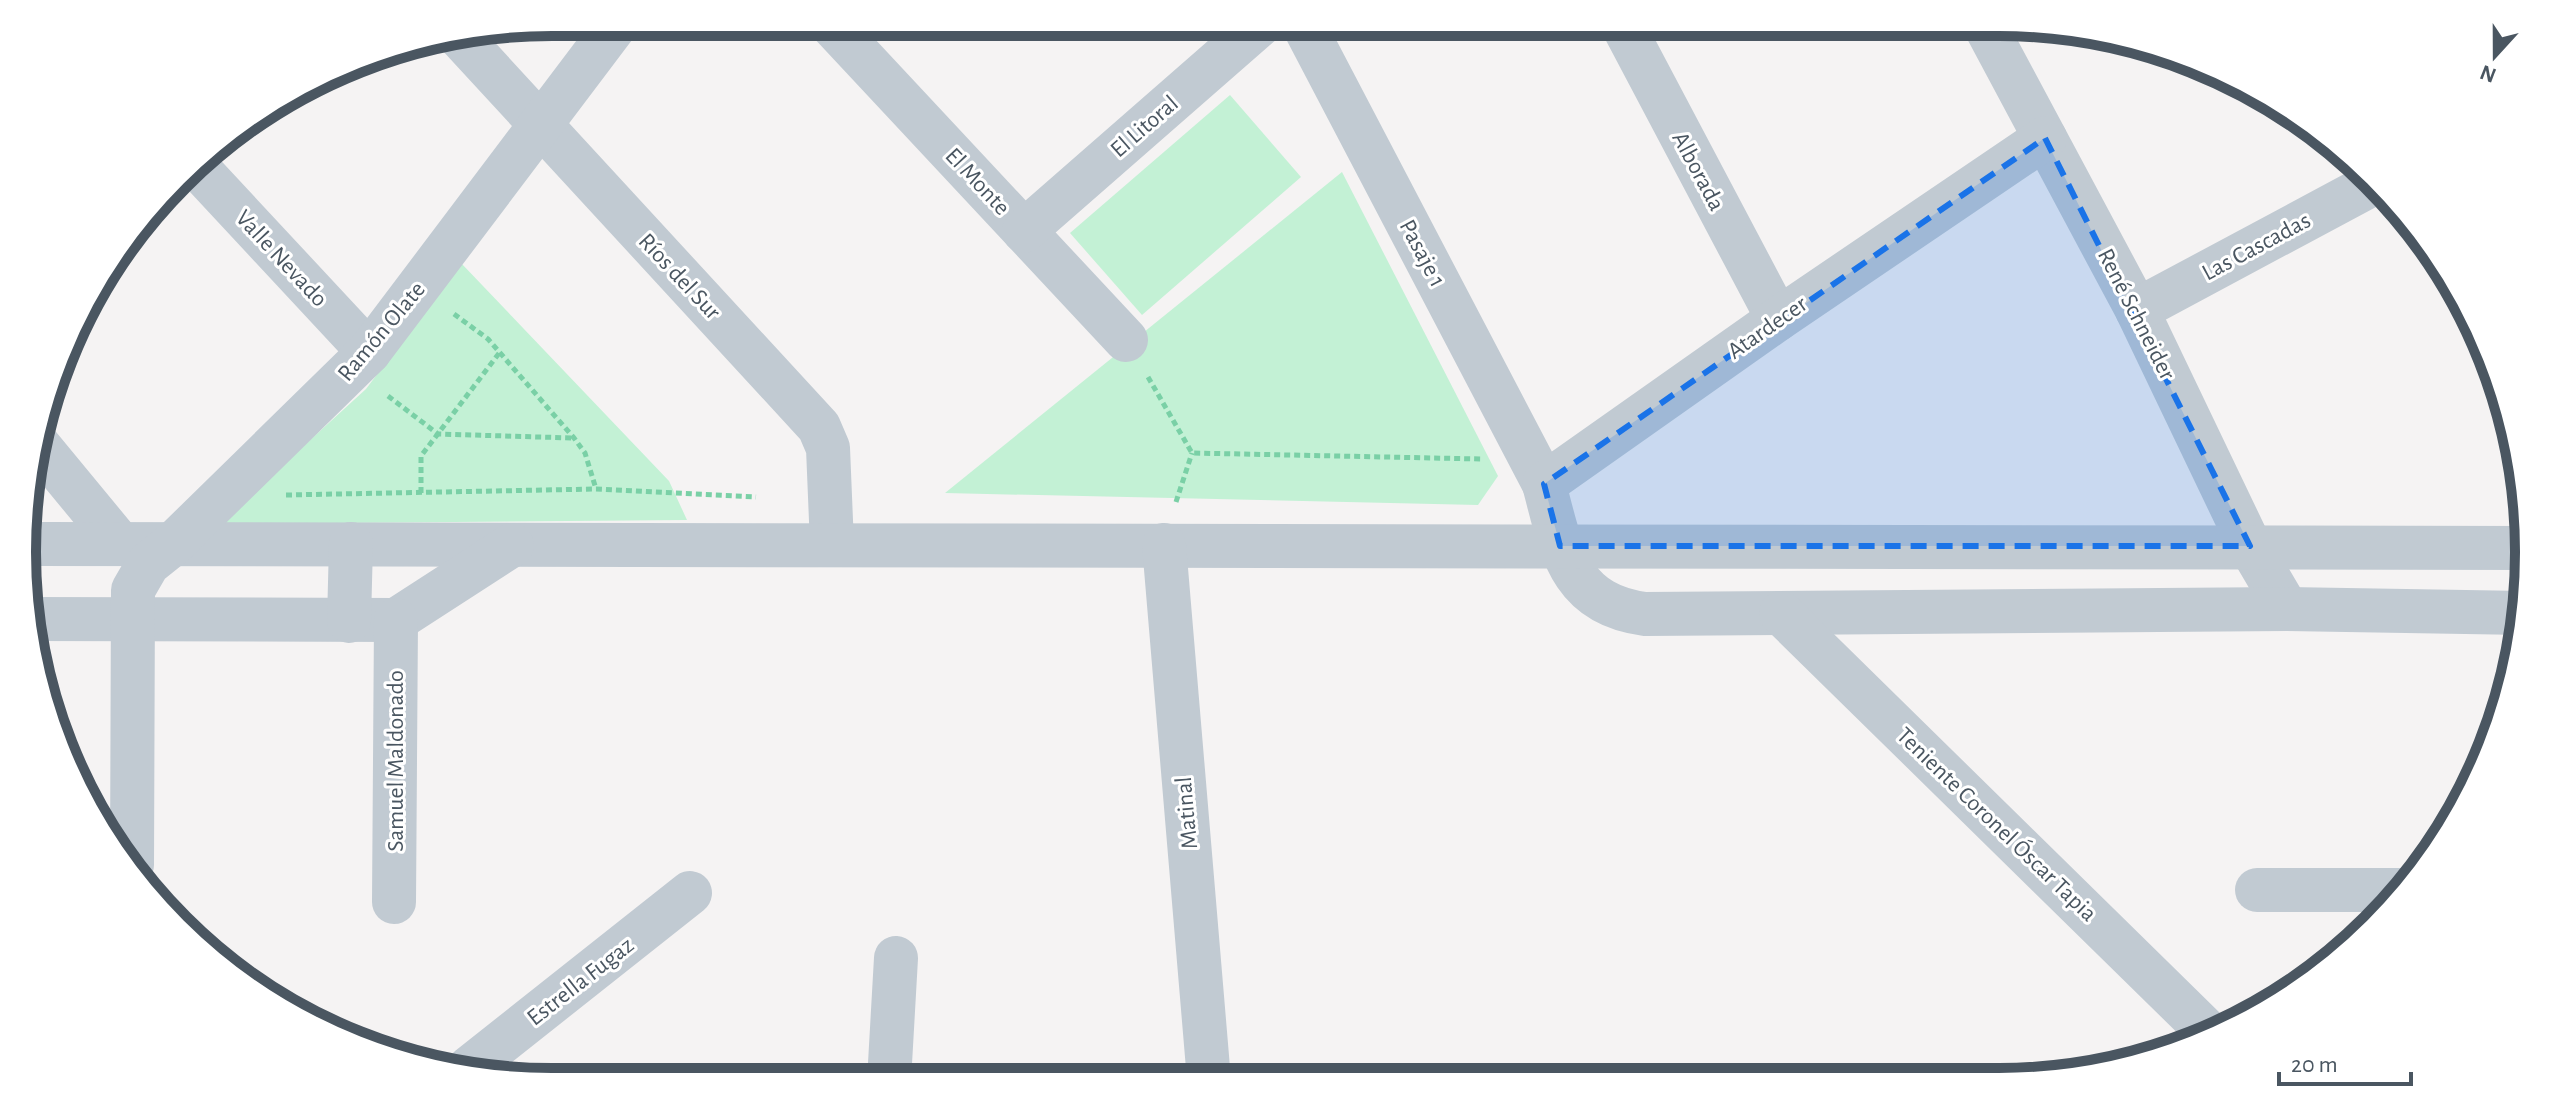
<svg xmlns="http://www.w3.org/2000/svg" width="2551" height="1104" font-family="'Alegreya Sans',sans-serif">
<style>
.green{fill:#c3f1d5}
.lines{fill:none;stroke-linecap:round;stroke-linejoin:round}
.path{stroke:#7ad0a6;stroke-width:5;stroke-dasharray:6 4;stroke-linecap:butt}
.minor{stroke:#c1cad2;stroke-width:44}
.marked{fill:#1a73e8;fill-opacity:0.2;stroke:#1a73e8;stroke-width:6;stroke-dasharray:16 10;stroke-linejoin:round}
.labels{text-anchor:middle;stroke-width:6;stroke-linejoin:round;paint-order:stroke}
.street-label{font-size:24px;fill:#4a5661;stroke:#fff}
.rim{fill:none;stroke:#4a5661;stroke-width:10}
</style>
<rect width="100%" height="100%" fill="#f5f3f3"/>
<g class="green">
<polygon points="1230,95 1301,177 1142,315 1070,233"/>
<polygon points="1342,172 1498,476 1478,505 945,493"/>
<polygon points="461,263 669,481 687,520 218,524 366,389"/>
</g>
<g class="lines">
<g class="path">
<polyline points="454,314 488,339 574,438 585,453 596,489"/>
<polyline points="1148,377 1192,453 1482,459"/>
<polyline points="388,396 438,434 573,438"/>
<polyline points="421,493 421,456 500,352"/>
<polyline points="286,495 596,489 756,497"/>
<polyline points="1176,502 1192,453"/>
</g>
<g class="minor">
<polyline points="829,22 1126,340"/>
<polyline points="1302,22 1544,484"/>
<polyline points="1621,22 1778,319"/>
<polyline points="1983,22 2137,310 2250,546 2287,609"/>
<polyline points="460,37 819,427 828,448 832,545"/>
<path d="M2045,138L1778,319L1544,484C1561,548 1568,604 1645,614L2287,609L2525,613"/>
<polyline points="194,164 369,352"/>
<polyline points="1024,231 1263,22"/>
<polyline points="2137,310 2376,182"/>
<polyline points="35,441 120,544"/>
<polyline points="29,544 2527,548"/>
<polyline points="1164,545 1209,1080"/>
<polyline points="1781,613 2212,1036"/>
<polyline points="27,619 396,620 512,545"/>
<polyline points="349,621 351,544"/>
<polyline points="132,865 133,590 148,564 173,544 369,352 618,22"/>
<polyline points="2257,890 2399,890"/>
<polyline points="394,902 396,620"/>
<polyline points="469,1068 690,893"/>
<polyline points="889,1081 896,958"/>
</g>
</g>
<path class="marked" d="M2045,138L2250,546H1560L1544,484Z"/>
<g class="labels">
<g class="street-label">
<text transform="translate(1144 126) rotate(-41)" y="8">El Litoral</text>
<text transform="translate(1699 171) rotate(62)" y="8">Alborada</text>
<text transform="translate(978 181) rotate(47)" y="8">El Monte</text>
<text transform="translate(2256 246) rotate(-28)" y="8">Las Cascadas</text>
<text transform="translate(1423 253) rotate(62)" y="8">Pasaje 1</text>
<text transform="translate(282 258) rotate(47)" y="8">Valle Nevado</text>
<text transform="translate(680 276) rotate(47)" y="8">Ríos del Sur</text>
<text transform="translate(2137 314) rotate(63)" y="8">René Schneider</text>
<text transform="translate(1767 327) rotate(-35)" y="8">Atardecer</text>
<text transform="translate(381 331) rotate(-50)" y="8">Ramón Olate</text>
<text transform="translate(395 761) rotate(-90)" y="8">Samuel Maldonado</text>
<text transform="translate(1186 813) rotate(-95)" y="8">Matinal</text>
<text transform="translate(1997 824) rotate(44)" y="8">Teniente Coronel Óscar Tapia</text>
<text transform="translate(580 981) rotate(-38)" y="8">Estrella Fugaz</text>
</g>
</g>
<path d="M0 0H2551V1104H0ZM552 36H1999A516 516 0 0 1 2515 552V552A516 516 0 0 1 1999 1068H552A516 516 0 0 1 36 552V552A516 516 0 0 1 552 36Z" fill="#fff" fill-rule="evenodd"/>
<path class="rim" d="M552 36H1999A516 516 0 0 1 2515 552V552A516 516 0 0 1 1999 1068H552A516 516 0 0 1 36 552V552A516 516 0 0 1 552 36Z"/>
<g transform="translate(2495 56) rotate(201)" stroke="#ffffff" stroke-width="6" paint-order="stroke">
<path d="M0-6L14 30L0 20L-14 30Z" fill="#4a5661"/>
<text y="-12" font-size="22" font-weight="bold" text-anchor="middle" fill="#4a5661">N</text>
</g>
<path d="M2279 1072v12h132v-12" fill="none" stroke="#4a5661" stroke-width="4"/>
<text x="2291" y="1072" font-size="24" fill="#4a5661" stroke="#ffffff" stroke-width="6" paint-order="stroke">20 m</text>
</svg>
